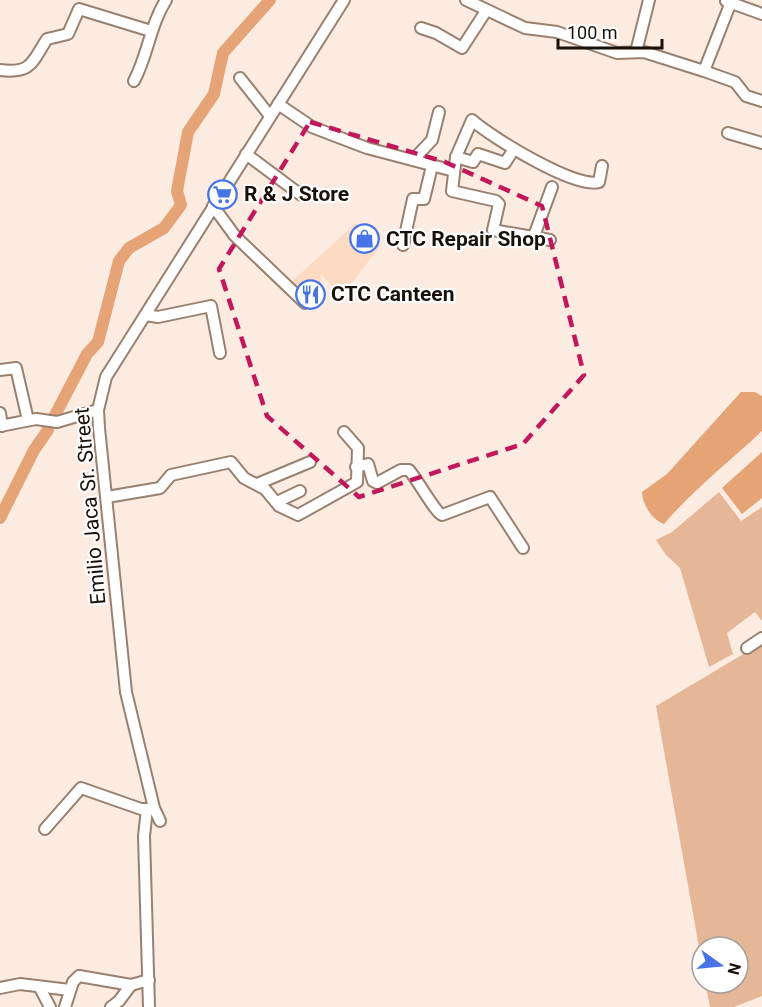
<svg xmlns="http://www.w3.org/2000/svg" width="762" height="1007" font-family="Roboto,sans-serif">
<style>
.built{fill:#fddac2}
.green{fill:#e5b797}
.water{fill:#e5a376}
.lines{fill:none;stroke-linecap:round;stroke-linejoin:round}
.river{stroke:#e5a376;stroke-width:12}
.minor-casing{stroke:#99806f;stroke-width:14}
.minor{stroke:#fff;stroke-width:10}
.marked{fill:none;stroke:#c2185b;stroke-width:4.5;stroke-dasharray:12 8;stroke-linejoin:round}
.labels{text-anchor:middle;stroke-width:4.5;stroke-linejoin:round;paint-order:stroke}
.poi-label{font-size:21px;font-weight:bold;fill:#191009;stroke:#fff;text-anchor:start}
.street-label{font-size:21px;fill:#191009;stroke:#fff}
</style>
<rect width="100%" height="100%" fill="#fcebe0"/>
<polygon class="built" points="356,223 381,245 344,293 339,289 336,290 321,274 318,302 306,302 288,285"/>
<g class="green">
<polygon points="719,492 741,521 762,507 762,621 755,612 727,633 733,654 709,667 680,568 666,555 656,540 672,532"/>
<polygon points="762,643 762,996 734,1007 710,1007 705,983 738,983 738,947 702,947 702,964 656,706"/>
</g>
<g class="water">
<path d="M741,392H755L762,396V431C729,462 694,489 664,524C652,520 642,504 642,492L667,474Z"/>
<polygon points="762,452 762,498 742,514 722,488"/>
</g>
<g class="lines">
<g class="river">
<polyline points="53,419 87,354 98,342 119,261 129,248 164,228 181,205 177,191 188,132 214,94 223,53 270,0"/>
<polyline points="0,518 34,450 48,430"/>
</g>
<defs>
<g id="minor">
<polyline points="466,0 525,28 557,32 617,53 644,52 704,71 735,82 746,96 762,101"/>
<polyline points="726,1 762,14"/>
<polyline points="421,28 436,33 462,48 486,11"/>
<polyline points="636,52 649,0"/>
<path d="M0,70C32,74 32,62 47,39L68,34L79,9L151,31"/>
<polyline points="704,71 731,2"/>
<polyline points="240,78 270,116"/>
<path d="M134,81C148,55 150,25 166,0"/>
<polyline points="278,104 312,127 367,148 454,171"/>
<polyline points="728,133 762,143"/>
<polyline points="246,154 301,195"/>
<polyline points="456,157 473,162 478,154 505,163 514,149"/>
<polyline points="413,160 432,140 439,112"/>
<polyline points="213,206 235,236 305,303"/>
<polyline points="534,236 552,187"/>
<path d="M550,240L493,230L499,204L496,201L452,191L456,157L472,120C491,137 575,189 599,182L602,166"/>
<polyline points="403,245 413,199 424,199 432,166"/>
<polyline points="146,315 158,317 211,306 220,353"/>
<polyline points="0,370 16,368 28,420"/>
<polyline points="0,413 2,426"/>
<polyline points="0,426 36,419 57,422 98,410"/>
<path d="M356,467L368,464L373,481L377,483L401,470H409C417,479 435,512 442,515L490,497L523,548"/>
<polyline points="257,484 310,462"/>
<polyline points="107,497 160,488 171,475 231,462 244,478 265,489 279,506 298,515 357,482 358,448 344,432"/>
<polyline points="277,502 300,491"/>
<polyline points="747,648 762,638"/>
<polyline points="147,809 144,836 149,1007"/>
<polyline points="160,821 154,808 126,692 99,428 98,410 106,377 344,0"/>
<polyline points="45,829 81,788 141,809 151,809"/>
<polyline points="0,988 20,984 70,990"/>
<polyline points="40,988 50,1007"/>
<polyline points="65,1007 73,982 79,976 131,985 149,980"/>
<polyline points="111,1007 119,1001 131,985"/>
</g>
</defs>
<use href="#minor" class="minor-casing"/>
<use href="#minor" class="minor"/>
</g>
<path class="marked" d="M310,122L445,162L542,206L584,375L523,444L359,497L267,416L219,269Z"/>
<defs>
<symbol id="supermarket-ring" viewBox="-11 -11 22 22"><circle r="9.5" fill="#fff" stroke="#4873e5" stroke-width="1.5"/><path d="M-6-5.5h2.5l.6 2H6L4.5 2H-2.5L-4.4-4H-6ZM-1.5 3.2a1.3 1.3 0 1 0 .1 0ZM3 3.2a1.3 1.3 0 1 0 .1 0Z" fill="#4873e5"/></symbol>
<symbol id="shop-ring" viewBox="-11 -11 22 22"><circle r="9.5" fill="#fff" stroke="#4873e5" stroke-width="1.5"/><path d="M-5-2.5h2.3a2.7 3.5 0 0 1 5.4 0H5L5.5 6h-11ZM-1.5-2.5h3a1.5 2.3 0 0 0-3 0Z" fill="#4873e5"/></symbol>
<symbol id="restaurant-ring" viewBox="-11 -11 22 22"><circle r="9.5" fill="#fff" stroke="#4873e5" stroke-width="1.5"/><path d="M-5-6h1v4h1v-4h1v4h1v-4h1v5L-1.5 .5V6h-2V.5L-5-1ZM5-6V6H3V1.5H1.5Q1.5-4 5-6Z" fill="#4873e5"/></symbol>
</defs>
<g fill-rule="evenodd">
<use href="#supermarket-ring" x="206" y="178" width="33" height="33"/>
<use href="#shop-ring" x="348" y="222" width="33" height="33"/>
<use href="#restaurant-ring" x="294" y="278" width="33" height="33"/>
</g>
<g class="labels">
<g class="poi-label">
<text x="244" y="201">R &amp; J Store</text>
<text x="386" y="246">CTC Repair Shop</text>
<text x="331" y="301">CTC Canteen</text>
</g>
<g class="street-label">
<text transform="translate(90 506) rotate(-95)" y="7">Emilio Jaca Sr. Street</text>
</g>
</g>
<g transform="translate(720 965) rotate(105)"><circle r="28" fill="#ffffff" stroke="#a39f9d" stroke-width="1.5"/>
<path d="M0-4.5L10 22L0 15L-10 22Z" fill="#4873e5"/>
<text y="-9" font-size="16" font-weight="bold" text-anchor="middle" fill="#191009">N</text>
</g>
<path d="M558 39v9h104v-9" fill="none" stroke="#191009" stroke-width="3"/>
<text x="567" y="39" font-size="18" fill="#191009" stroke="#ffffff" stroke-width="4.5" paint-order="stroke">100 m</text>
</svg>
